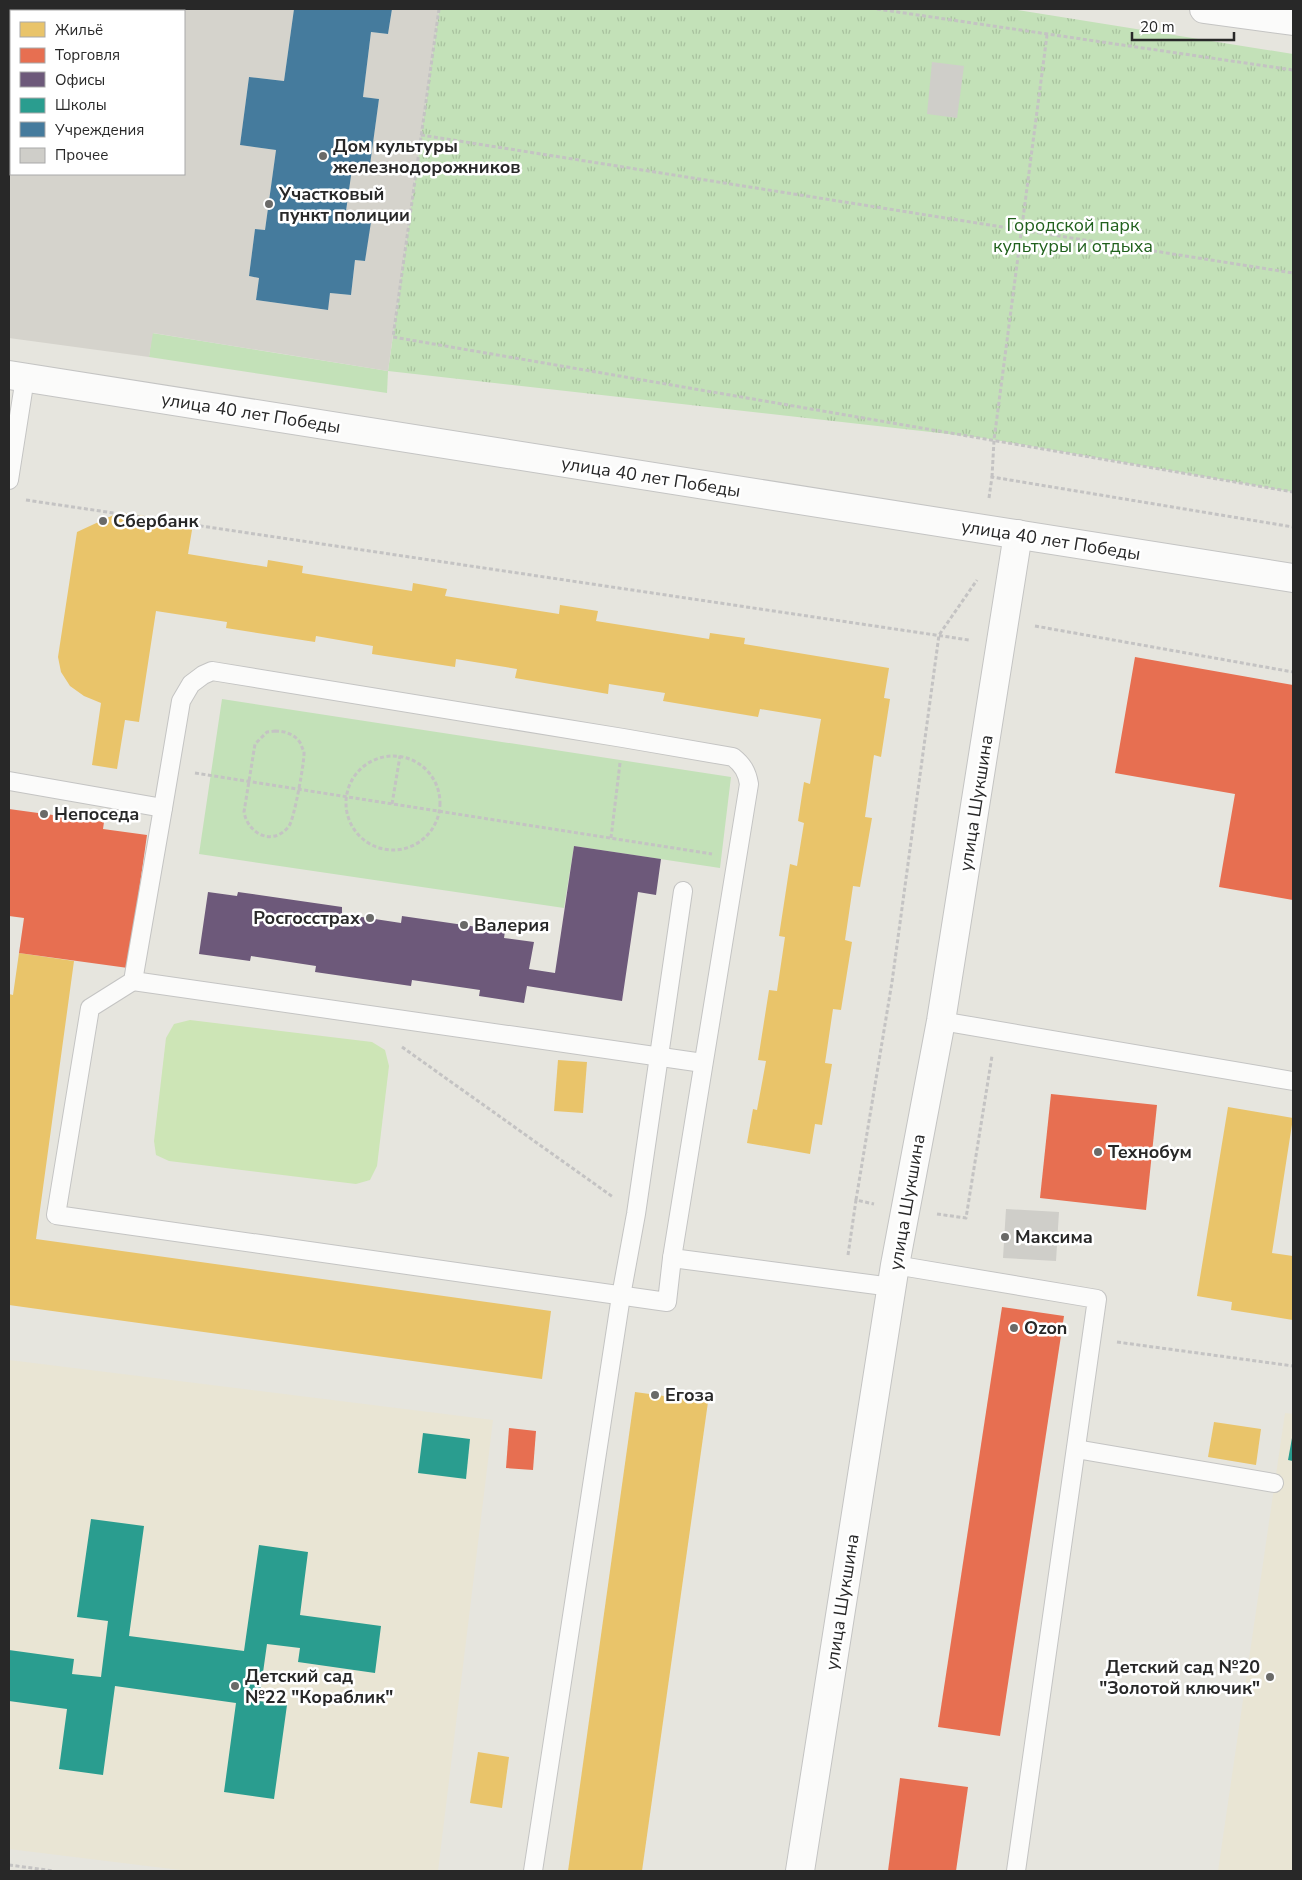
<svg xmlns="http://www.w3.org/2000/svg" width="1302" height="1880" font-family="'Nunito Sans',sans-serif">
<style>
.education{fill:#e9e5d4}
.grass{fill:#c3e1b8}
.park{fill:url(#park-tufts)}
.pitch{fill:#cde5b6}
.plaza{fill:#d5d3cc;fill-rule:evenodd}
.homes{fill:#e9c46a}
.shops{fill:#e76f51}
.offices{fill:#6d597a}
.schools{fill:#2a9d8f}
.public{fill:#457b9d}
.building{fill:#cfcec9}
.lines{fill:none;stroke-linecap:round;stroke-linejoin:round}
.service-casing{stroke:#c4c4c3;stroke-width:20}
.minor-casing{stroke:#c4c4c3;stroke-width:30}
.tertiary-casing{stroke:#c4c4c3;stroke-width:30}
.path{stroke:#c4c3c3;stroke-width:3;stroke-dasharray:4 2.5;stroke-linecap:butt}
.service{stroke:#fbfbfa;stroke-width:18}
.minor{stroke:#fbfbfa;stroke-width:28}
.tertiary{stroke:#fbfbfa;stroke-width:28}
.poi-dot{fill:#6a6a68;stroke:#fff;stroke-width:2}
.labels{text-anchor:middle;stroke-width:5;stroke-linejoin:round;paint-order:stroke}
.poi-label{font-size:18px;font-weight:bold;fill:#282828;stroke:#fff;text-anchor:start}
.park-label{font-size:18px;fill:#21611d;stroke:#fff}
.street-label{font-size:18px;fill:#282828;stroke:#fff}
</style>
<defs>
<pattern id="park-tufts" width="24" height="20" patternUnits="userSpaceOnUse" patternTransform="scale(1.25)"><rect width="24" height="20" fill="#c3e1b8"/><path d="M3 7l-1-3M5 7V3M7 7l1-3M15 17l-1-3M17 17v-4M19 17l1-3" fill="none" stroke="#a8c19e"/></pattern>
</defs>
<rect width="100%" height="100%" fill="#e6e5de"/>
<g class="education">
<polygon points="9,1360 493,1420 438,1871 188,1871 9,1849"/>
<polygon points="1285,1413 1293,1414 1293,1871 1218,1871"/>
</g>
<g class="grass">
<polygon points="152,333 388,371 387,393 149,357"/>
<polygon points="222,699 731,777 720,868 574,846 564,908 199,854"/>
</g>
<polygon class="park" points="439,9 1011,9 1293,54 1293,492 984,438 388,371"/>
<polygon class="pitch" points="190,1020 372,1042 385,1050 389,1066 377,1166 370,1180 356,1184 169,1161 156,1155 154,1141 166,1038 174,1024"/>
<path class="plaza" d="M9,9H294L284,81L249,77L240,145L276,150L265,230L255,229L249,276L259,278L256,300L327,310L330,293L351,295L355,260L365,261L370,222L345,218L353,162L370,164L379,99L363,97L371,32L388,34L392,9H439L388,371L153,333L149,357L9,338ZM11,11H184V174H11Z"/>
<g class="homes">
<polygon points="120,512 193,524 188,554 267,567 268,560 303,566 302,573 412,591 413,583 447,589 445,596 559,614 560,605 598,611 596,621 709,639 710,633 745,638 744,644 889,668 884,698 890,699 881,757 874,755 865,817 872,818 860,887 853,886 845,940 852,942 841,1010 833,1009 825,1063 832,1064 822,1125 815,1124 810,1154 747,1143 753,1109 757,1110 766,1061 758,1060 769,990 777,991 785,937 779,936 790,864 797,866 804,823 798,821 804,782 810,784 821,719 760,709 758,717 663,701 665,693 609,684 608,694 562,686 515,678 517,669 456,659 455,667 372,654 373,646 316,636 315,642 226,628 227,622 156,611 139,722 125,720 117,769 92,765 101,703 84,696 70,686 61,672 58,657 77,532"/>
<polygon points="19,953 74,961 36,1239 551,1311 542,1379 9,1305 9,994 13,995"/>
<polygon points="558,1060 587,1062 583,1113 554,1111"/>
<polygon points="1228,1107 1293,1118 1272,1253 1293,1256 1293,1320 1231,1310 1232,1302 1197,1296"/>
<polygon points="635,1392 708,1402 642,1871 568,1871"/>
<polygon points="1214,1422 1261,1429 1256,1465 1208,1457"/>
<polygon points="478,1752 509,1757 502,1808 470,1803"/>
</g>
<g class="shops">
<polygon points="1135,657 1293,685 1293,900 1219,887 1235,794 1115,773"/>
<polygon points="9,809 104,822 103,829 147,835 128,968 19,953 24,918 9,916"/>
<polygon points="1051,1094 1157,1105 1146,1210 1040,1198"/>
<polygon points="1002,1307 1064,1316 1000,1736 938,1727"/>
<polygon points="509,1428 536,1431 533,1470 506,1468"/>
<polygon points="900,1778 968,1787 956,1871 888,1871"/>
</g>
<polygon class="offices" points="574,846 661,859 656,895 638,892 622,1001 527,986 524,1003 479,996 480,990 412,980 411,986 315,972 316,966 251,956 250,961 199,954 208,892 237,896 238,892 342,907 342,914 401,923 402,916 505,931 504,938 534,942 529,969 555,973"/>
<g class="schools">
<polygon points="423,1433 470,1439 466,1479 418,1473"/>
<polygon points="1292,1438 1293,1438 1293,1461 1288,1460"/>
<polygon points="91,1519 144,1526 129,1636 244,1651 259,1545 308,1552 300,1615 381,1626 375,1673 298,1662 300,1648 267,1644 259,1701 287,1705 274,1799 224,1792 236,1703 115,1686 103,1775 59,1769 67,1709 9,1701 9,1650 74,1659 72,1674 101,1677 108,1621 77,1617"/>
</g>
<polygon class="public" points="294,9 392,9 388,34 371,32 363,97 379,99 370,165 353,162 345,218 371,222 365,261 355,260 351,295 330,293 328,310 256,300 259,278 249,276 255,229 265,230 276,150 240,145 249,77 284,81"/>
<g class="building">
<polygon points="932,62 964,66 957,118 927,114"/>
<polygon points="1006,1209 1059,1212 1056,1261 1003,1258"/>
</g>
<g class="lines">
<defs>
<g id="service">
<polyline points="9,480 25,378"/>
<path d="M9,781L163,808L181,701L191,684L203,675L212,671L623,738L733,757C743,765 747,772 749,784L672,1258L892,1287"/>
<polyline points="163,808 133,981 90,1008 56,1215 667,1302 672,1258"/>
<polyline points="133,981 703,1063"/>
<polyline points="941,1021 1293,1081"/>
<polyline points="895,1265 1097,1299 1016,1871"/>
<polyline points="1076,1449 1274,1483"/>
<polyline points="533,1871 621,1296 636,1214 683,891"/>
</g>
<g id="minor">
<polyline points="1204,9 1293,21"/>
<polyline points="800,1871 895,1265 941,1021 1018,534"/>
</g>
<polyline id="tertiary" points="9,375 1293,578"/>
</defs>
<use href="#service" class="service-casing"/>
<use href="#minor" class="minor-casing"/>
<use href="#tertiary" class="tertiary-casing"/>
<g class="path">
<polyline points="439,9 393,337 1293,492"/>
<polyline points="877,9 1293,70"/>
<polyline points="421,135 1293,273"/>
<polyline points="992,477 994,440 1047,35"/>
<polyline points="989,498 992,477 1293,527"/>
<polyline points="26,500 969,640"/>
<polyline points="1035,626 1293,672"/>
<path d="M275,731C285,731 295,734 301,744C301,745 303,750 304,751C305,760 294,820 289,826C273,847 248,834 244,812L255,744L267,732Z"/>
<circle cx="393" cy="803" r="47"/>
<polyline points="195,773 712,854"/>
<polyline points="392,804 400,756"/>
<polyline points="611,838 620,763"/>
<polyline points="402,1047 613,1197"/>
<polyline points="856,1200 892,982 939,635 977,580"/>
<polyline points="937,1214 966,1218 992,1056"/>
<polyline points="848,1255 856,1200 874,1204"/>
<polyline points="1117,1342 1293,1366"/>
<polyline points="9,1865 54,1871"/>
</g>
<use href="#service" class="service"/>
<use href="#minor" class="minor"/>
<use href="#tertiary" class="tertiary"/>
</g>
<g class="poi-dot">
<circle cx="323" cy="156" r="5"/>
<circle cx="269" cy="204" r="5"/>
<circle cx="103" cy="521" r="5"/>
<circle cx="44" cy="814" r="5"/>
<circle cx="370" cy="918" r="5"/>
<circle cx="464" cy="925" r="5"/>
<circle cx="1098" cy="1152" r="5"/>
<circle cx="1005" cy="1237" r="5"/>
<circle cx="1014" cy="1328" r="5"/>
<circle cx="655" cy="1395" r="5"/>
<circle cx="1270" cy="1677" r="5"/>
<circle cx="235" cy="1686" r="5"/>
</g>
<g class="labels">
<g class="poi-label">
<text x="333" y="152">Дом культуры<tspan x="333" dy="21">железнодорожников</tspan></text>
<text x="279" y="200">Участковый<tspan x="279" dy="21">пункт полиции</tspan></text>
<text x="113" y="527">Сбербанк</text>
<text x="54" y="820">Непоседа</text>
<text x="360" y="924" text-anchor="end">Росгосстрах</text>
<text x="474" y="931">Валерия</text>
<text x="1108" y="1158">Технобум</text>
<text x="1015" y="1243">Максима</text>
<text x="1024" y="1334">Ozon</text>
<text x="665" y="1401">Егоза</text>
<text x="1260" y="1673" text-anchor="end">Детский сад №20<tspan x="1260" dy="21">"Золотой ключик"</tspan></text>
<text x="245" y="1682">Детский сад<tspan x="245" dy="21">№22 "Кораблик"</tspan></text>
</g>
<g class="park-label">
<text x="1073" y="231">Городской парк<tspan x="1073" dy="21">культуры и отдыха</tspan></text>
</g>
<g class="street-label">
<text transform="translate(251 413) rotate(9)" y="6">улица 40 лет Победы</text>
<text transform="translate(651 477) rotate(9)" y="6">улица 40 лет Победы</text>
<text transform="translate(1051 540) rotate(9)" y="6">улица 40 лет Победы</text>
<text transform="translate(976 803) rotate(-81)" y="6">улица Шукшина</text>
<text transform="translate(907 1202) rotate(-80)" y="6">улица Шукшина</text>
<text transform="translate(842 1602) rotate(-81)" y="6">улица Шукшина</text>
</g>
</g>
<rect width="1302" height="1880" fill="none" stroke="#282828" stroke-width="20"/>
<rect x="10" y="10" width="175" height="165" fill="#ffffff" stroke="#a9a9a9"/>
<rect x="20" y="22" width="25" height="15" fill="#e9c46a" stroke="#a9a9a9"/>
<text x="55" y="35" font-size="15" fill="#282828">Жильё</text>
<rect x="20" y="48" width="25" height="15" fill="#e76f51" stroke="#a9a9a9"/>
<text x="55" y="60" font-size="15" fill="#282828">Торговля</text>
<rect x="20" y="72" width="25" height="15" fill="#6d597a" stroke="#a9a9a9"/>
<text x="55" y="85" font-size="15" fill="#282828">Офисы</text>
<rect x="20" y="98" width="25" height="15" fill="#2a9d8f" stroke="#a9a9a9"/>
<text x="55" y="110" font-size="15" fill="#282828">Школы</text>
<rect x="20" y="122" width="25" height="15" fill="#457b9d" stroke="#a9a9a9"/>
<text x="55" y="135" font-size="15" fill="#282828">Учреждения</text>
<rect x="20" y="148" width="25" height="15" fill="#cfcec9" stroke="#a9a9a9"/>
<text x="55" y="160" font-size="15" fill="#282828">Прочее</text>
<path d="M1132 32v8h102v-8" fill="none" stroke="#282828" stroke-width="2.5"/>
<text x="1140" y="32" font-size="15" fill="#282828" stroke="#ffffff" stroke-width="4" paint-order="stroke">20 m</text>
</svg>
